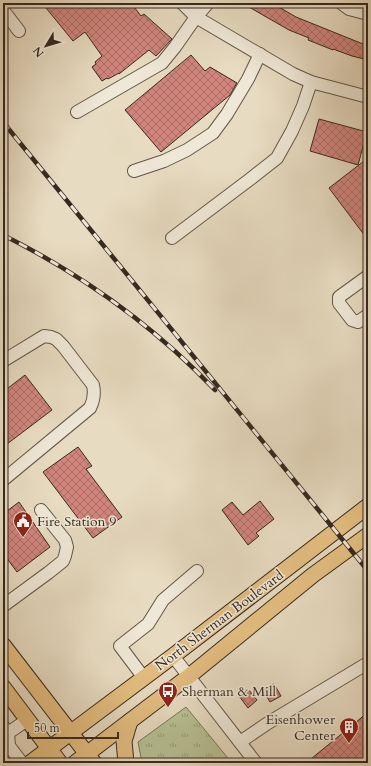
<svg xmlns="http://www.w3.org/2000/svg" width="371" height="766" font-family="Cardo,serif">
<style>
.park{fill:url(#park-tufts);stroke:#767459}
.building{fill:url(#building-cross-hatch);stroke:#36291f}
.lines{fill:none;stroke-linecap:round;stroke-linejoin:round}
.minor-casing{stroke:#625648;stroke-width:14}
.major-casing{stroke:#36291f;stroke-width:17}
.minor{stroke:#efe8d7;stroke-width:12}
.major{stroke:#e4be80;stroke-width:15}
.rail-casing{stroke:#36291f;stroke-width:4.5}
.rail{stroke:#efe8d7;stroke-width:3;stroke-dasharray:9;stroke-linecap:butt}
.labels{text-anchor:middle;stroke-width:3;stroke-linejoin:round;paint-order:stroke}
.poi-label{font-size:14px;fill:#36291f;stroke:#efe8d7;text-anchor:start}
.street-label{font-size:14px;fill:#36291f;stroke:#efe8d7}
</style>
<defs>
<pattern id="park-tufts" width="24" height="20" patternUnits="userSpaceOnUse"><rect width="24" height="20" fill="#b6c093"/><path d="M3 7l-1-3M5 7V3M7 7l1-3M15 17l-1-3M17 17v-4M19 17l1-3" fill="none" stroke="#959c77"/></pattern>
<pattern id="building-cross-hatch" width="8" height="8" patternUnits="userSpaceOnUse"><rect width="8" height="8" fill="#d1857d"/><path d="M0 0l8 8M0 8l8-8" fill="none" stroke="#aa6d66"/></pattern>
</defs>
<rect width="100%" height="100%" fill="#e7dbc1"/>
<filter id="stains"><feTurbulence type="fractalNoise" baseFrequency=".005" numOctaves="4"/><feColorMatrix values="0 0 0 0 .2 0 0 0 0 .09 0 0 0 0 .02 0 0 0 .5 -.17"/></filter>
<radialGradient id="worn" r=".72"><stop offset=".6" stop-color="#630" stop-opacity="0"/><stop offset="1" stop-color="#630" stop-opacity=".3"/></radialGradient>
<polygon class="park" points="186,707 232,763 142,763 138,742"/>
<g class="building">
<polygon points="42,3 131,3 141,16 144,14 172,39 156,56 149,50 119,74 119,73 108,79 107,78 102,81 92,67 96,64 95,62 102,56 85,32 73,41"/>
<polygon points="242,3 272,3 296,17 368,46 368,60 352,56 333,49 333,50 308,40 309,38 289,30"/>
<polygon points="191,55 205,71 210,67 237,83 230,95 161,152 125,110"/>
<polygon points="319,119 367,132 358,165 310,151"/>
<polygon points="368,158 368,240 329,188"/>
<polygon points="25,375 52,410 3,447 3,392"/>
<polygon points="78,447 92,466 86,469 122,517 93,538 43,472"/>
<polygon points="260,501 274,519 256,533 259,536 248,545 222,510 232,502 243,515"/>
<polygon points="19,502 50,547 17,572 3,553 3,514"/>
<polygon points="274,684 281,696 270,702 263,690"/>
<polygon points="248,689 257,700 248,708 239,696"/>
<polygon points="368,712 368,763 306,763 355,723"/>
</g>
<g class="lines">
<defs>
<g id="minor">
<polyline points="182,3 196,17 293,74 311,82 368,97"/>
<polyline points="341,3 349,9 368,14"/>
<polyline points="3,10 19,31"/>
<polyline points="77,112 162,63 175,47 196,17 208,3"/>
<polyline points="134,171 164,161 187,150 213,133 227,114 248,79 260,54"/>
<polyline points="172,238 249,180 277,158 292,131 303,106 311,82"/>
<polyline points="368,276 339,297 339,303 352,320 358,322 368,315"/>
<path d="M3,361L44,336L51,337L56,339L63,346L93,385C95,394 94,400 90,408L3,480"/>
<polyline points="3,606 48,573 63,561 65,556 67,547 65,540 41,510"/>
<polyline points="173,656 256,763"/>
<polyline points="144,678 120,646 148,624 163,600 197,571"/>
<polyline points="3,726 8,733 9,746 22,763"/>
<polyline points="3,734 8,733 27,720"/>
<polyline points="240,742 268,723 368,663"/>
</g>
<g id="major">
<polyline points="3,645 94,763"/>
<polyline points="3,687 60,763"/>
<polyline points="30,763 173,656 368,506"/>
<polyline points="75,763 130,721 188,677 313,575 368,535"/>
<polyline points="126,763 124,741 130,721"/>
</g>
</defs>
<use href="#minor" class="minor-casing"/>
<use href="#major" class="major-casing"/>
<use href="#minor" class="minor"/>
<use href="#major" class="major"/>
<defs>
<g id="rail">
<polyline points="3,122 368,571"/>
<path d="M3,235C81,274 154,326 215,390"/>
</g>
</defs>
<use href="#rail" class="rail-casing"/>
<use href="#rail" class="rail"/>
</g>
<defs>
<symbol id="civic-pin" viewBox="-11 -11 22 30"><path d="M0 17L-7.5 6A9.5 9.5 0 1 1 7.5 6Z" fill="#8f2418" stroke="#efe8d7"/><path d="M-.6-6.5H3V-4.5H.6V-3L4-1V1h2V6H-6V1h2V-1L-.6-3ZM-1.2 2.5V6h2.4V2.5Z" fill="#fff"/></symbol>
<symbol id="bus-pin" viewBox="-11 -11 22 30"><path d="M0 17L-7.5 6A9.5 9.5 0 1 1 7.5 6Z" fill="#8f2418" stroke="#efe8d7"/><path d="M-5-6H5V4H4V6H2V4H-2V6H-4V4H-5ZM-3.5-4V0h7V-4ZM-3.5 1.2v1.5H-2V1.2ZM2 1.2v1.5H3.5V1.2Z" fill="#fff"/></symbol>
<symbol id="building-pin" viewBox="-11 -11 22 30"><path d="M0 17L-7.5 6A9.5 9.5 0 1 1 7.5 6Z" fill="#8f2418" stroke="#efe8d7"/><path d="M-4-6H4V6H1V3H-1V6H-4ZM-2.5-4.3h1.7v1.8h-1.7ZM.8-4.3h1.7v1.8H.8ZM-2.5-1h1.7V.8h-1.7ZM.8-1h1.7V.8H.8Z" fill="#fff"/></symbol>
</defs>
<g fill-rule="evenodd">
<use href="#civic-pin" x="12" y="510" width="22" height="30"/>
<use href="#bus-pin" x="157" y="680" width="22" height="30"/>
<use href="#building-pin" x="338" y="716" width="22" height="30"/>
</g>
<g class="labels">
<g class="poi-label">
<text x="37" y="526">Fire Station 9</text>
<text x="182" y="696">Sherman &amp; Mill</text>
<text x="335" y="724" text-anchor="end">Eisenhower<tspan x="335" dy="16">Center</tspan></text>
</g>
<g class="street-label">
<text transform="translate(219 620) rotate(-37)" y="5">North Sherman Boulevard</text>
</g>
</g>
<rect width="371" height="766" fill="none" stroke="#e7dbc1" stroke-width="16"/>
<rect x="4" y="4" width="363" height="758" fill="none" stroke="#36291f" stroke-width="2"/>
<rect x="8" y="8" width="355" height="750" fill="none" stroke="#36291f"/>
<g transform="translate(46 46) rotate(232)" stroke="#efe8d7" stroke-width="3" paint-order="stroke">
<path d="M0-3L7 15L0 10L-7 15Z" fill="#36291f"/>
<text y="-6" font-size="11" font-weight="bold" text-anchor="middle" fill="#36291f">N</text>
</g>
<path d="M28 732v6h90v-6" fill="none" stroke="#36291f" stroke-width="2"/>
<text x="34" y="732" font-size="12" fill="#36291f" stroke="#efe8d7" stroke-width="3" paint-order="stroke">50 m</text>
<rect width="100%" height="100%" filter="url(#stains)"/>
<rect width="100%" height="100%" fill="url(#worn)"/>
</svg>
